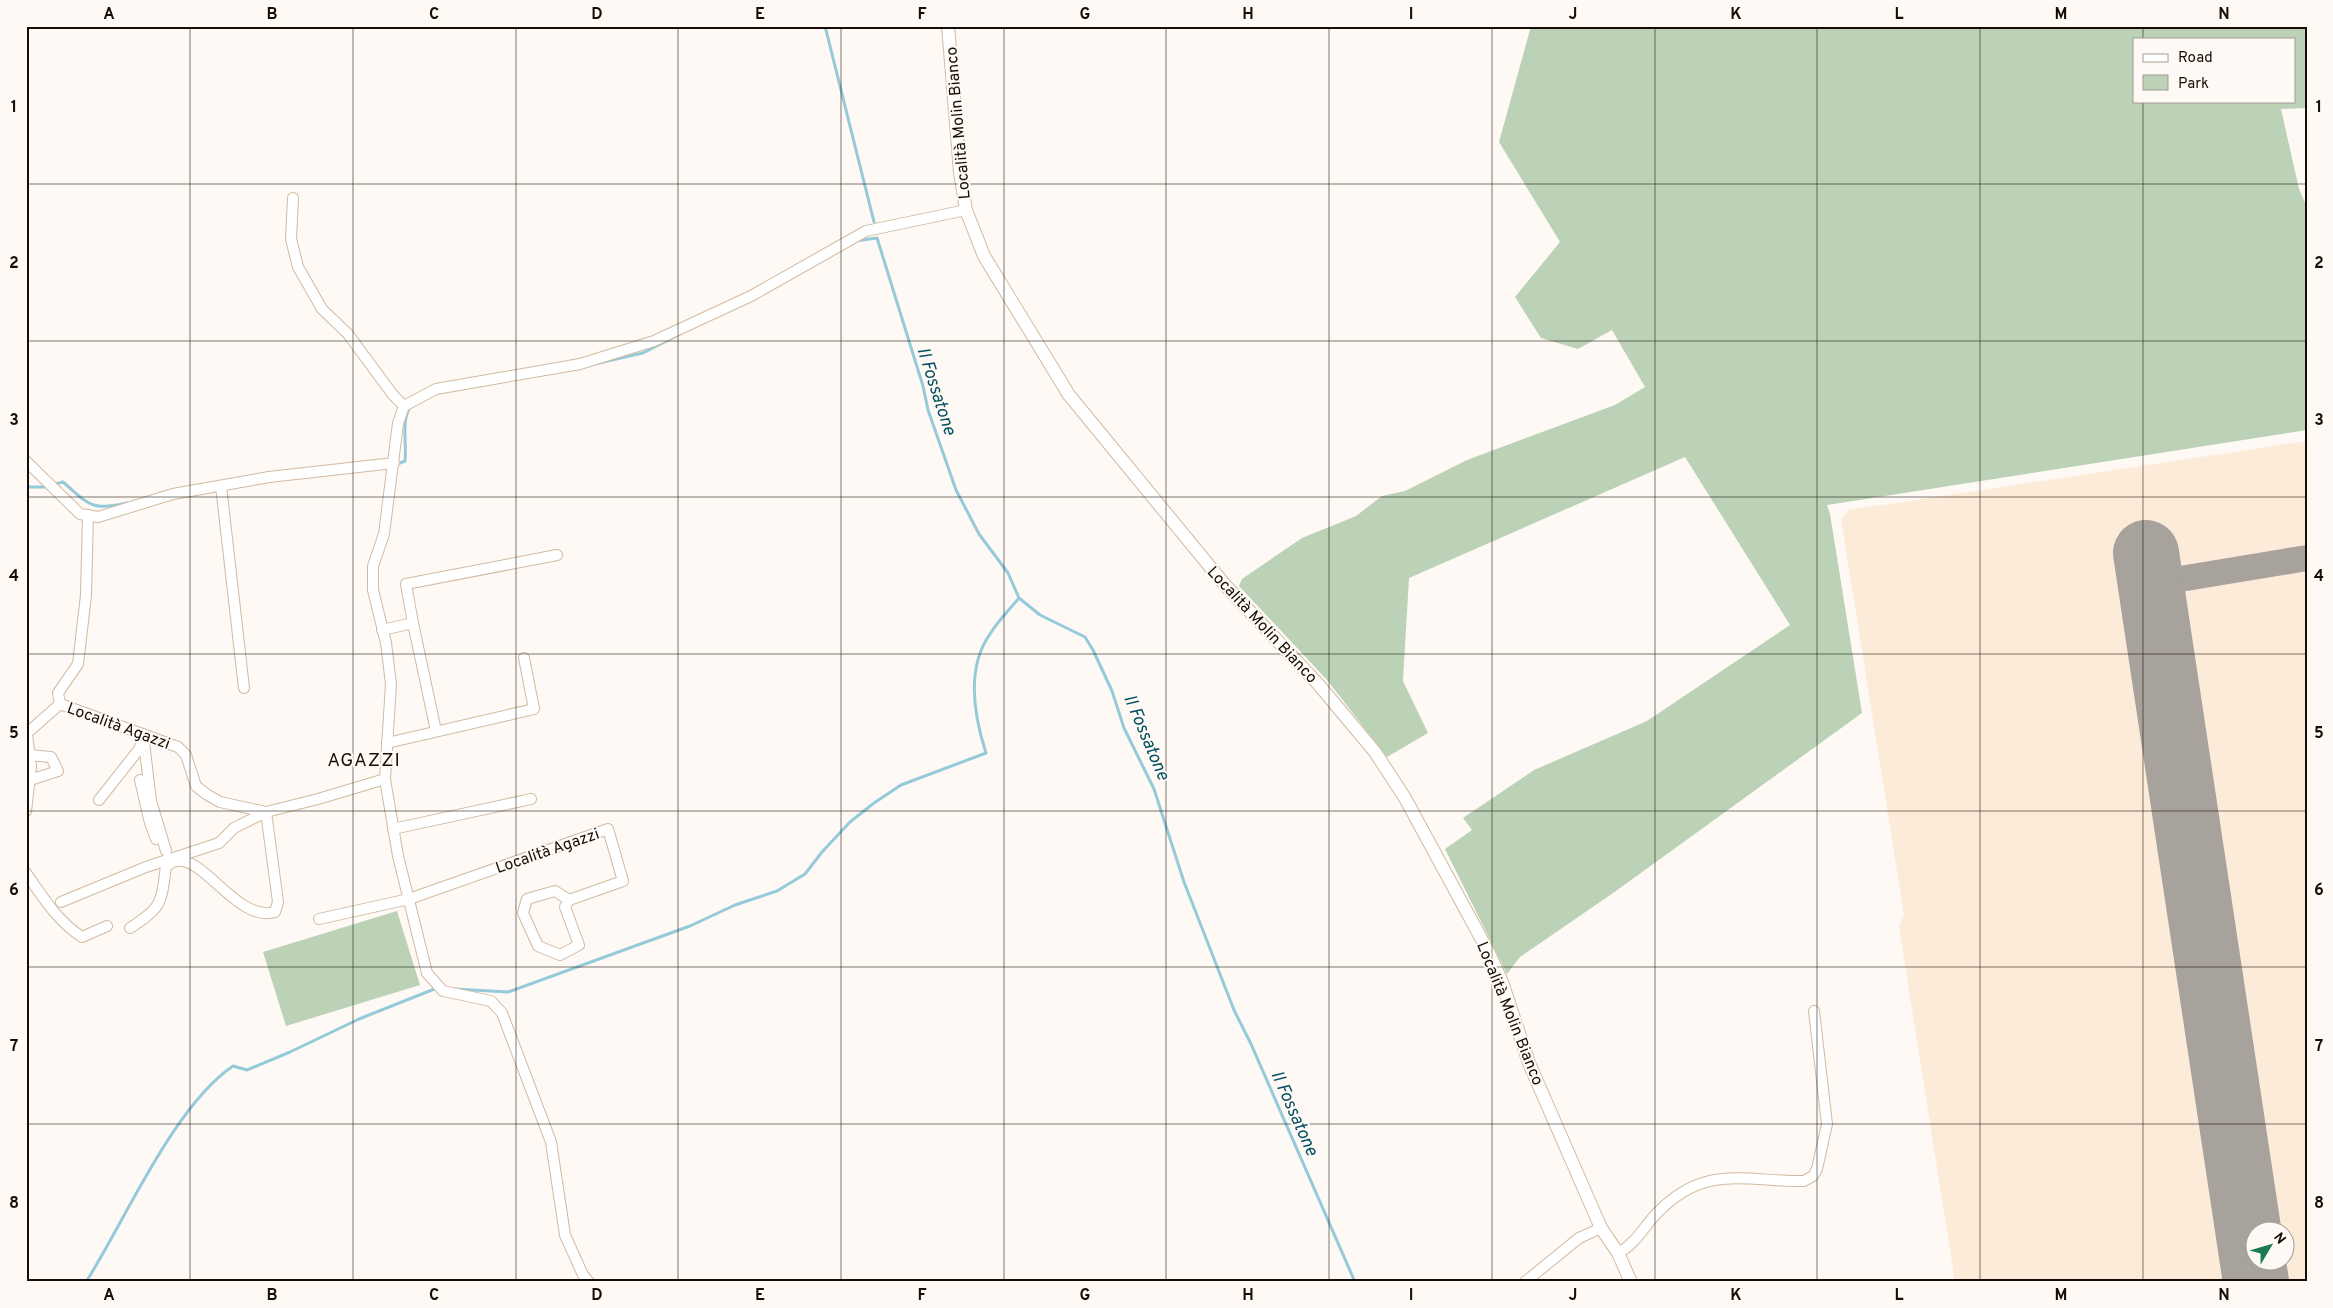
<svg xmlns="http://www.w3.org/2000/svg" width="2333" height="1308" font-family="Overpass,sans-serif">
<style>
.built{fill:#fdebd9;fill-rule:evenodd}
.green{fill:#bbd2b7;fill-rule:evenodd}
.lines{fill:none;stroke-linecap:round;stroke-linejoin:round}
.stream{stroke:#95cada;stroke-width:3}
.taxiway{stroke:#a8a29c;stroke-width:26}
.runway{stroke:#a8a29c;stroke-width:66}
.minor-casing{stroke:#d1baa1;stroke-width:12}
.tertiary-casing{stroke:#d1baa1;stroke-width:14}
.minor{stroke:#fff;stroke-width:10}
.tertiary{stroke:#fff;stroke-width:12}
.grid{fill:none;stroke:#160e06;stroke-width:1;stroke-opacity:0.55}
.labels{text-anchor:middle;stroke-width:4;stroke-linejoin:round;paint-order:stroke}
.street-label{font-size:16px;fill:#160e06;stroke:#fef9f4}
.water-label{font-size:18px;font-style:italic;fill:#025061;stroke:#fef9f4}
.quarter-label{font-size:19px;letter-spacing:1px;fill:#160e06;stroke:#fef9f4}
.neatline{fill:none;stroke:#160e06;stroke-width:2}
.grid-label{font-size:16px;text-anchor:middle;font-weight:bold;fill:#160e06}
</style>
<rect width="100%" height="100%" fill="#fef9f4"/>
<path class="built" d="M2307,441V1282H1955L1899,927L1904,915L1841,519L1849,510ZM2256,1230H2286V1260H2256Z"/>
<g class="green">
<path d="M1531,26H2307V108L2281,109L2299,189L2307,207V430L1827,505L1830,514L1862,713L1616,891L1520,957L1507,974L1445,849L1472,830L1463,818L1534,770L1647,721L1790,625L1685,457L1409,578L1403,681L1428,733L1387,757L1327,680L1239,586L1242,579L1302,538L1356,516L1382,496L1405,491L1467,460L1615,405L1645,387L1612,330L1578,349L1541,338L1515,297L1560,242L1499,142ZM2134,39H2294V101H2134Z"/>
<polygon points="397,911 420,985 286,1026 263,952"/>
</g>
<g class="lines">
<g class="stream">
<polyline points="825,26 874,222"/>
<polyline points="855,241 877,238 923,386 928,410 956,490 979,534 1008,573 1019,598 1040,615 1085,637 1093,650 1112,691 1124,728 1154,789 1184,882 1234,1010 1251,1044 1355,1282"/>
<polyline points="594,364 643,353 682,333"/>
<path d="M395,465L405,461C407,444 401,422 410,407"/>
<path d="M26,487H44L63,482C90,505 90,511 127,503"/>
<path d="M455,989L508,992L690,926L735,905L777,891L805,874L822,852L850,822L874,803L901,785L986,753C974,716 966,668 990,634C998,621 1009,610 1019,598"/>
<path d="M86,1282C126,1219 173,1107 233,1066L247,1070L290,1052L359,1019L437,988"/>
</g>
<polyline class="taxiway" points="2150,584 2307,558"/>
<polyline class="runway" points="2146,553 2256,1282"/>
<defs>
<g id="minor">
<polyline points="293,198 291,239 298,267 322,309 348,334 393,395 404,406"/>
<polyline points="26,461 80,514 98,517 173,494 269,477 394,463"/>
<polyline points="221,486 244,688"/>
<polyline points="413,623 436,731"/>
<polyline points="382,630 413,623 406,584 557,555"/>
<polyline points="60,704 178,747 186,755 196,786 206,794 220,802 266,812 318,799 385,779"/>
<polyline points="26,734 60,704 58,693 78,664 86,595 88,515"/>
<polyline points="143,734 151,801 166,851"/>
<polyline points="387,743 534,709 524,658"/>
<polyline points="29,755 51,757 58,771 30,780"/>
<polyline points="140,780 150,823 156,839"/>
<polyline points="99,800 140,748 142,737"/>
<polyline points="26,811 31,767 27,734"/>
<polyline points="393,829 531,799"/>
<path d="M26,873C42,896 58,922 82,937L107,926"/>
<polygon points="555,891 569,900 565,907 579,945 560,955 538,946 523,913 527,899"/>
<path d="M61,902L146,867L219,843L234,828L266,812L278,902L275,912C238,923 205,856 176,861C173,861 169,865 166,866C161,903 163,907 130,928"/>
<polyline points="319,919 409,899 608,829 623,881 569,900"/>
<path d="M1618,1253C1636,1244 1644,1226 1658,1212C1702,1168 1735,1179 1793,1181H1804L1813,1176L1817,1169L1827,1124L1814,1011"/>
<polyline points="589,1282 583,1275 565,1235 551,1142 502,1013 491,1001 443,991 427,973 398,856 385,779 391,684 386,643 373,590 373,566 384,534 398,423 404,406 436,389 580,364 654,341 751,296 866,231 966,210"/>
<polyline points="1525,1282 1579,1238 1601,1228"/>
</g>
<polyline id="tertiary" points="948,26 960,172 966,210 984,256 1069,395 1225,585 1319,685 1375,752 1405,798 1488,951 1502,982 1529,1063 1601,1228 1618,1253 1631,1282"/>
</defs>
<use href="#minor" class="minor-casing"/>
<use href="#tertiary" class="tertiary-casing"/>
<use href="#minor" class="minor"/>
<use href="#tertiary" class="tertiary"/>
</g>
<path class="grid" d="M190,26V1282M353,26V1282M516,26V1282M678,26V1282M841,26V1282M1004,26V1282M1166,26V1282M1329,26V1282M1492,26V1282M1655,26V1282M1817,26V1282M1980,26V1282M2143,26V39M2143,101V1282M26,184H2307M26,341H2307M26,497H2307M26,654H2307M26,811H2307M26,967H2307M26,1124H2307"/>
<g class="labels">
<g class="street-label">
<text transform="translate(957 123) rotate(-95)" y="6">Località Molin Bianco</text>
<text transform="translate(1263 624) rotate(47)" y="6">Località Molin Bianco</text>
<text transform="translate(119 725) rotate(20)" y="6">Località Agazzi</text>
<text transform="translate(547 850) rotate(-19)" y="6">Località Agazzi</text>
<text transform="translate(1511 1013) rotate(68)" y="6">Località Molin Bianco</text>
</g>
<g class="water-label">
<text transform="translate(937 391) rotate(72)" y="6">Il Fossatone</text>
<text transform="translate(1147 737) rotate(67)" y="6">Il Fossatone</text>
<text transform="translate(1295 1113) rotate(66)" y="6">Il Fossatone</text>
</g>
<g class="quarter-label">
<text x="364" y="766">AGAZZI</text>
</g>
</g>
<rect width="2333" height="1308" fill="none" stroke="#fef9f4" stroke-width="55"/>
<rect x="2133" y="38" width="162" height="65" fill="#fef9f4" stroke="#a19b95"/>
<rect x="2143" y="54" width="25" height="8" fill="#ffffff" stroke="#a19b95"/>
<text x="2178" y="62" font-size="15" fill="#160e06">Road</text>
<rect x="2143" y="75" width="25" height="15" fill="#bbd2b7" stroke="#a19b95"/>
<text x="2178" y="88" font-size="15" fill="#160e06">Park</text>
<g transform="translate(2270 1246) rotate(52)"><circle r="24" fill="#fef9f4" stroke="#a19b95"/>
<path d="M0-4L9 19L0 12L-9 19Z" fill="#1c7b52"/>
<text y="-8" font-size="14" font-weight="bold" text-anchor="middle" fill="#160e06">N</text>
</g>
<rect x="28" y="28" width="2278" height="1252" class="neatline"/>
<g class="grid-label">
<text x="109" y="19">A</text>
<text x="272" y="19">B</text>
<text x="434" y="19">C</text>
<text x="597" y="19">D</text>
<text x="760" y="19">E</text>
<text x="922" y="19">F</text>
<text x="1085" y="19">G</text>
<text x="1248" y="19">H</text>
<text x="1411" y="19">I</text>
<text x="1573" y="19">J</text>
<text x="1736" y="19">K</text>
<text x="1899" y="19">L</text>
<text x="2061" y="19">M</text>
<text x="2224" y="19">N</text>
<text x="14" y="112">1</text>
<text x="2319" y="112">1</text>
<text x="14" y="268">2</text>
<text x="2319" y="268">2</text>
<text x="14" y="425">3</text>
<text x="2319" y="425">3</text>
<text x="14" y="581">4</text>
<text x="2319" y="581">4</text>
<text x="14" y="738">5</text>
<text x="2319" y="738">5</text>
<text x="14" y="895">6</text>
<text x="2319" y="895">6</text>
<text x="14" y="1051">7</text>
<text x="2319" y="1051">7</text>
<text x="14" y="1208">8</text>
<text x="2319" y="1208">8</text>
<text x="109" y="1300">A</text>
<text x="272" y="1300">B</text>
<text x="434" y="1300">C</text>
<text x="597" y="1300">D</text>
<text x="760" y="1300">E</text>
<text x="922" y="1300">F</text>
<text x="1085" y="1300">G</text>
<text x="1248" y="1300">H</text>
<text x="1411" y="1300">I</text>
<text x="1573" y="1300">J</text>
<text x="1736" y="1300">K</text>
<text x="1899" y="1300">L</text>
<text x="2061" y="1300">M</text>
<text x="2224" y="1300">N</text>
</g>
</svg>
